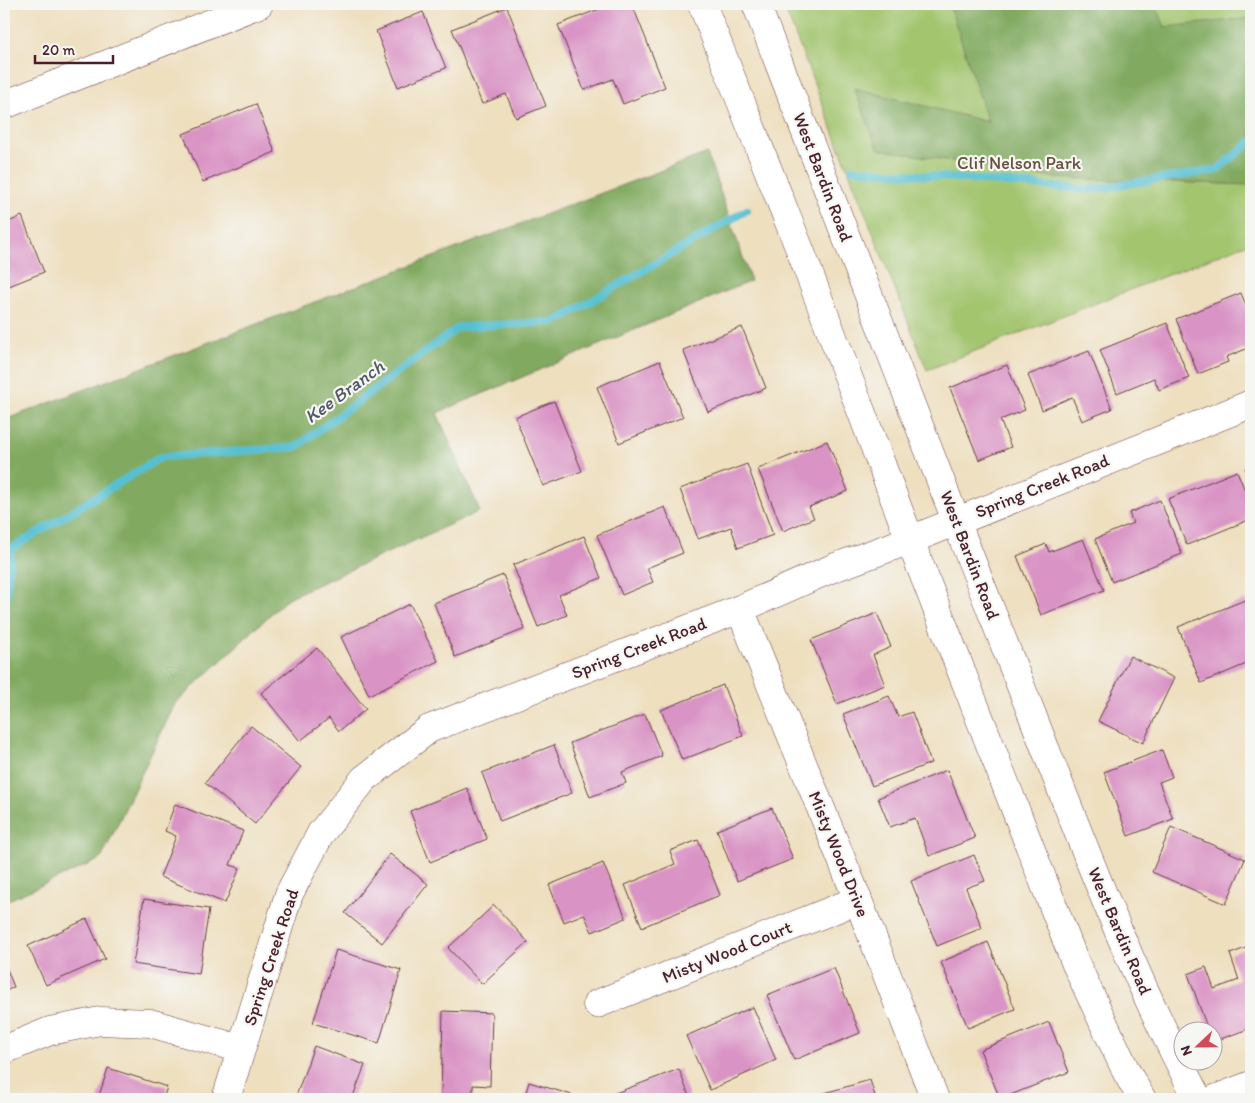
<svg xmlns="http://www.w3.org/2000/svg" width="1255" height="1103" font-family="Itim,sans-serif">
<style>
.green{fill:#a2c56e;stroke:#76724c}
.forest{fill:#81aa61;stroke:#666446}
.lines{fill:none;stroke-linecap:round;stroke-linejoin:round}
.stream{stroke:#56c0d2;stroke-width:8}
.building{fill:#d993c5}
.minor-casing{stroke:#633c41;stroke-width:29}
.minor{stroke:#fff;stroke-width:28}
.labels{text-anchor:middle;stroke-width:4.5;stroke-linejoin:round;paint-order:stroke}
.park-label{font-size:18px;fill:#64513f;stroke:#f6f6f2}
.street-label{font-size:18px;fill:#4a1f2b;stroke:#f6f6f2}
.water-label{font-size:19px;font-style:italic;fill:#4e5765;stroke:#f6f6f2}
</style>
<rect width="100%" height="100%" fill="#f6f6f2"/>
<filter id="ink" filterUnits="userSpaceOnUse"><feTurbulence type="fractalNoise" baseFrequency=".02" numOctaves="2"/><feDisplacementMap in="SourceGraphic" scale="10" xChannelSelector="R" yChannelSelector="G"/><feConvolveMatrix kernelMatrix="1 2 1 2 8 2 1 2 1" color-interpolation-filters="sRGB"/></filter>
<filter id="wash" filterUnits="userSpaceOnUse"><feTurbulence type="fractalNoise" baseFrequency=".0096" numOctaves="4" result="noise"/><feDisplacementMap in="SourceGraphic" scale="20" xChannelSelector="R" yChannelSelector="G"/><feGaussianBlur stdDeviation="1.12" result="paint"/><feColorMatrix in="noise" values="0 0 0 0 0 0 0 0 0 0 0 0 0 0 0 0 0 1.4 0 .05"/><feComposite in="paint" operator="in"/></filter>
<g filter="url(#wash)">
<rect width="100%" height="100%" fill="#eedfbf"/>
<polygon class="green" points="783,4 1251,4 1251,242 927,370"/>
<g class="forest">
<polygon points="949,4 1155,4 1165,27 1251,18 1251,185 1057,178 878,149 854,88 988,122"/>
<polygon points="707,153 751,281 437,413 480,511 288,598 175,704 101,859 4,902 4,420"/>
</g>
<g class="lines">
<g class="stream">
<polyline points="852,169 1089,190 1217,170 1251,142"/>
<polyline points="4,616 11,549 161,457 296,447 459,327 555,322 747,210"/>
</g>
</g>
<g id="blocks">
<g class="building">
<polygon points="612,4 632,4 665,87 623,104 613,79 584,90 558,25"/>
<polygon points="507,7 546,106 516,118 506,94 482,104 452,29"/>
<polygon points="423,12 446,68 398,87 376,31"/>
<polygon points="256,104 275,152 203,182 183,134"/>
<polygon points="22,216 44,272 4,288 4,224"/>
<polygon points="1241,293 1251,319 1251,347 1226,357 1228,362 1198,374 1176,319"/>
<polygon points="1167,323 1189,378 1159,390 1154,378 1117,393 1100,350"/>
<polygon points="742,327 766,388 708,412 683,350"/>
<polygon points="1089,351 1112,409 1082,421 1072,397 1042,410 1028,375"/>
<polygon points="660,361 683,417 619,443 597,387"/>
<polygon points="1007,365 1025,410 1000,420 1011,447 979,460 950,388"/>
<polygon points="554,401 582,471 543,486 515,417"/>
<polygon points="827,441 848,491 809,507 814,518 783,531 758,469"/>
<polygon points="747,464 773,535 738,548 731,527 698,539 680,489"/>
<polygon points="1251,465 1251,482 1245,468"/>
<polygon points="1237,471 1251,505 1251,519 1187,545 1168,499"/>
<polygon points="1160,500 1182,554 1112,582 1095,539 1133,523 1129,513"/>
<polygon points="665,507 683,553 647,568 653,582 622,595 597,535"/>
<polygon points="584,536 601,578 559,595 567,615 538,627 513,565"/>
<polygon points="1083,539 1104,590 1041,615 1017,556 1046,544 1049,552"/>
<polygon points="503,575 525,629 455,657 434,603"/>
<polygon points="1245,600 1251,616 1251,662 1201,683 1178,627"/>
<polygon points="410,604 438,661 369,695 341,637"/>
<polygon points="877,613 891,647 873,655 885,685 837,704 811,640"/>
<polygon points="317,648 366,709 339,731 329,718 300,741 261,693"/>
<polygon points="1130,656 1174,678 1143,743 1098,721"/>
<polygon points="723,685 743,736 682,760 661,710"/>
<polygon points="889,696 898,717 912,712 931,763 872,786 843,714"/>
<polygon points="645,714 662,756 622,772 626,783 590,797 570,743"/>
<polygon points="251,726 301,767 255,824 205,783"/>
<polygon points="554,745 572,793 500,821 482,773"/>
<polygon points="1162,750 1172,777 1159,782 1173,819 1128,836 1104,772"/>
<polygon points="947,770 975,838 929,856 915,818 890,827 878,798"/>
<polygon points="467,788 487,839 430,862 410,811"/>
<polygon points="175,804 243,831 230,865 240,868 225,903 160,877 176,836 165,831"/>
<polygon points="772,808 793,859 737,881 717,830"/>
<polygon points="1171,827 1245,859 1226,904 1152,872"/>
<polygon points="698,840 720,895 642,927 625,885 675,864 670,851"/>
<polygon points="390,854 428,884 382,943 345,913"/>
<polygon points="974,855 985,881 966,888 982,928 937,946 911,881"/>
<polygon points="603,863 626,918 592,932 584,914 564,922 549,885"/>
<polygon points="144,899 209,909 199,974 133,964"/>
<polygon points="494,905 528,942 482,984 448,948"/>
<polygon points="87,919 105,959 46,985 28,946"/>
<polygon points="988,942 1015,1009 968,1028 941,962"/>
<polygon points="1251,946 1251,1028 1212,1042 1212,1030 1208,1030 1188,974 1206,967 1214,989 1239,980 1230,954"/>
<polygon points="336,950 401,970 379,1043 313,1023"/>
<polygon points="4,962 14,987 4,992"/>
<polygon points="834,968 860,1033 794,1060 767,995"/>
<polygon points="753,1007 776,1060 710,1090 686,1036"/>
<polygon points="443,1011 492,1013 490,1086 473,1085 473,1099 441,1099"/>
<polygon points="1049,1022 1069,1072 1000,1099 980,1050"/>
<polygon points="314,1046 365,1065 352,1099 295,1099"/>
<polygon points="108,1068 167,1087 163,1099 98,1099"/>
<polygon points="679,1069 690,1099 605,1099 605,1097"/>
<polygon points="870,1080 876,1099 823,1099 821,1094"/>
<polygon points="529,1082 585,1099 524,1099"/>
</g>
</g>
</g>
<g filter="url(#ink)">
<use href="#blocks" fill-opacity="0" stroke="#633c41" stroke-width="1"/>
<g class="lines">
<defs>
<g id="minor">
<polyline points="702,4 802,255 910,540 1075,962 1127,1073 1142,1099"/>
<path d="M756,4C842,227 928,451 1016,674C1073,817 1125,963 1198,1099"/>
<polyline points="4,105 259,4"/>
<polyline points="740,609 858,900 935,1099"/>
<polyline points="597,1004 858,900"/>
<polyline points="4,1050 50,1031 100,1021 150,1023 241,1049"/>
<polyline points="226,1099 289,894 321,833 364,779 429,729 740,609 833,568 910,540 1251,404"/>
<polyline points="1215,1099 1251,1085"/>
</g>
</defs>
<use href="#minor" class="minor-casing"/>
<use href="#minor" class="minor"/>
</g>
</g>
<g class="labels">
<g class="park-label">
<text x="1019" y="169">Clif Nelson Park</text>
</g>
<g class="street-label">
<text transform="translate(823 177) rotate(69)" y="6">West Bardin Road</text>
<text transform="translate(1042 486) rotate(-22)" y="6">Spring Creek Road</text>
<text transform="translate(970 555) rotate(69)" y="6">West Bardin Road</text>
<text transform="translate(639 648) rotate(-21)" y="6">Spring Creek Road</text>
<text transform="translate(839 854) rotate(68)" y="6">Misty Wood Drive</text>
<text transform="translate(1120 931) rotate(67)" y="6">West Bardin Road</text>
<text transform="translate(727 952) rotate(-22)" y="6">Misty Wood Court</text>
<text transform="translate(271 957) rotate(-72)" y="6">Spring Creek Road</text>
</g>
<g class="water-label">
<text transform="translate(344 391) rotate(-36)" y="7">Kee Branch</text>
</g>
</g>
<rect width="1255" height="1103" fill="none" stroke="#f6f6f2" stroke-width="20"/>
<g transform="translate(1198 1046) rotate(248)"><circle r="24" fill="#f6f6f2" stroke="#b1a0a2"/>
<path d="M0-4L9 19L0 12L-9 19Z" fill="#d1495b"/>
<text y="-8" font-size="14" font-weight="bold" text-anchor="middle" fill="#4a1f2b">N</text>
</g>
<path d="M35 55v8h78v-8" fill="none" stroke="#4a1f2b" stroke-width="2.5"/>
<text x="42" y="55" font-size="15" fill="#4a1f2b" stroke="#f6f6f2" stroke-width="4" paint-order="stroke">20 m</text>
</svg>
